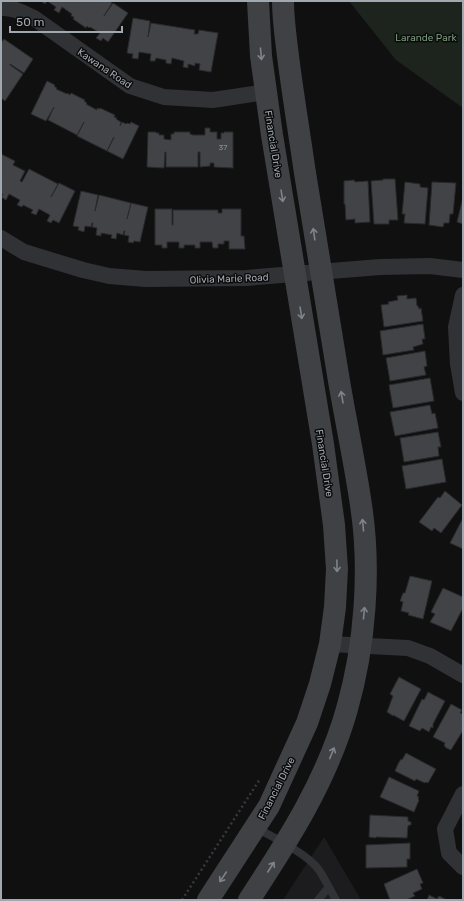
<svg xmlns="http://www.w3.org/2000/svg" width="464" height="901" font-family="Rubik,sans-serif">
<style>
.built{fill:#1c1c1e}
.green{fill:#1d231d}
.building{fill:#414346;stroke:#2a2a2d}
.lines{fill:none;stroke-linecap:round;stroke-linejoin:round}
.path{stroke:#37393c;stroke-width:2.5;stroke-dasharray:2 3;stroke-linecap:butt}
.lane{stroke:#313235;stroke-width:8}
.street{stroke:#313235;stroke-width:16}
.secondary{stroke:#3f4145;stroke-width:22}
.oneway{stroke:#7f848b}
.labels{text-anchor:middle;stroke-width:3;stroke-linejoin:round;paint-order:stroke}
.number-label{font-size:8px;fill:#8a8f96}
.park-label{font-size:10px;fill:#7c9a7b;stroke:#0b0b0c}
.street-label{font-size:10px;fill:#a2a8b0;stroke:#0b0b0c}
</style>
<rect width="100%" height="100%" fill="#101011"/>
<polygon class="built" points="324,837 361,900 283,900"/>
<polygon class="green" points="349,1 463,1 463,108 396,60"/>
<g class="building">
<polygon points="41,1 109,1 112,3 104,16 113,3 128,13 108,42 103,38 101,41 96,38 100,33 90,27 89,28 87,26 86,28 73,19 74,17 71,16 72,14 62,7 59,13 54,10 56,7 47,1 45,4"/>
<polygon points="133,18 150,21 148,37 151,23 195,30 194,34 198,34 199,30 218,33 211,72 199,70 200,64 195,63 195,66 188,64 188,68 183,67 184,61 172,58 171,64 166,63 166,60 156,58 155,61 150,61 151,54 139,52 138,59 132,58 133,54 127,53"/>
<polygon points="4,39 33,59 24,73 10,64 10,65 23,74 5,101 1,98 1,43"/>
<polygon points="47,81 55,85 54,86 57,88 56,89 67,94 67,93 70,95 71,93 85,100 84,101 87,103 86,104 97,110 97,108 100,109 100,108 115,115 114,117 117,118 116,119 121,122 120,126 122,122 126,124 127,123 130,124 131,122 139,126 123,159 107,151 114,137 107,151 77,136 84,122 77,135 48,120 54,107 46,121 31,114"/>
<polygon points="205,128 210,128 210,132 217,132 217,139 221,139 221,133 224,133 224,132 233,132 233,168 214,167 214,163 210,163 210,166 200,167 200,152 198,152 198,167 166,167 166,152 165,152 164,168 147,167 148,132 156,132 156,133 159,133 159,135 164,135 164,139 171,140 171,134 174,134 174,132 190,132 190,134 193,135 205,135"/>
<polygon points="1,154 15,161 13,165 25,171 20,181 22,182 29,169 58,184 51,197 59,183 75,191 59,223 53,220 51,223 47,221 50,215 39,209 36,215 31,213 33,210 23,205 22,207 17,205 20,200 9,194 6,200 1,197 3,194 1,194"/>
<polygon points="383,179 395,179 398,220 389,220 389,224 374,224 371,181 383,180"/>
<polygon points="354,180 355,182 368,181 370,222 355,223 355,219 346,220 345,204 344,204 344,181"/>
<polygon points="405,182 420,184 420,187 428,188 425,224 404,223 405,214 402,214"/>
<polygon points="432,182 456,183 453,214 450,214 449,223 444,223 443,227 429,225"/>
<polygon points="81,191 98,195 95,211 99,195 131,203 127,219 131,203 148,207 140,242 134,241 133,243 128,242 129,236 124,235 125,231 124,231 123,235 117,233 116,239 111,238 112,235 101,233 101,236 96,235 97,228 92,227 93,223 92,223 91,227 85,226 84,232 78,230 79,227 73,226"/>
<polygon points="463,197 463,224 457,222"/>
<polygon points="155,209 172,209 172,225 173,225 173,210 218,210 218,213 222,213 222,209 241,209 241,236 244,236 245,249 229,249 229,241 224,241 224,244 218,244 218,248 213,248 212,242 200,242 200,248 195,248 195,245 184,245 184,248 179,248 179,242 167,242 167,248 162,248 162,245 155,245"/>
<polygon points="407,295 407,299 416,298 417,306 418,306 419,309 421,308 423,321 384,327 381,305 389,304 388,302 398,300 397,296"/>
<polygon points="423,324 425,339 422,339 423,344 413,347 414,350 383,355 380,331"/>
<polygon points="425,351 427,366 424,367 426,375 390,381 386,358"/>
<polygon points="430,378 434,401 393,408 389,385"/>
<polygon points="430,405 432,414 435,413 438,428 395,436 390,412"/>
<polygon points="438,432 441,447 438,447 439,456 404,462 400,438"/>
<polygon points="442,459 446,482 406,489 402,466"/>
<polygon points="445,491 462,505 441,533 434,528 432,531 419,522 438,497 440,498"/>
<polygon points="463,518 463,549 450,543"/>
<polygon points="410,576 432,581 423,619 408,615 409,613 401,611 403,602 400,601 403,593 405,593"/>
<polygon points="443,588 463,597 463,608 451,631 430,622 435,614 431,612"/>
<polygon points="399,677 421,689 404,721 393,715 393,716 387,712 393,696 390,694"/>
<polygon points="428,692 445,701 433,724 433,728 431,727 429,732 422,728 420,731 409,726 422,699 424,700"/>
<polygon points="451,704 462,710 460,713 463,714 463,732 462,732 451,750 446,748 446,747 444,746 445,743 433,737"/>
<polygon points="406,753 436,769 428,783 426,782 425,783 416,779 415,781 395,771 398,764 401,759 402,760"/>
<polygon points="389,777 419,791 417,796 419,797 418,799 419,800 414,812 380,797"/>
<polygon points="370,815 408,817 408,821 411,822 411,825 409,825 408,826 407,838 376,837 376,838 369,837"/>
<polygon points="410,843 410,859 407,859 407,867 366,868 366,845"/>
<polygon points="417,869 423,883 420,884 422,889 413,893 415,896 406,900 390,900 384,884"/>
<polygon points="429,895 437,899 439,896 447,900 427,900"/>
</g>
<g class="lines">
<polyline class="path" points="182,900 260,779"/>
<g class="lane">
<path d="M256,828C273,837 308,854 319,870C325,879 330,890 336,900"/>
<polyline points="318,900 328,888"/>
</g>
<g class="street">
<path d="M1,8C13,7 23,13 34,18L130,86L164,97L213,100L266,92"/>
<polyline points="1,238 24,252 83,270 109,276 146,279 246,278 380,267 430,266 463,270"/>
<polyline points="463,295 456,327 458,364 463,393"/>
<polyline points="330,644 408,648 430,656 463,675"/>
<polyline points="463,794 445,829 449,853 463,867"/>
</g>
<g class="secondary">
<polyline points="208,900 269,806 307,723 320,684 330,644 335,607 337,569 334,525 323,444 272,135 261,56 258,1"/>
<path d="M249,900C289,839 327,780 347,709C365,646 371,570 361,505C355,464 346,422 339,381C327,311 316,242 305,173C299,131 292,90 287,48C285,32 283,16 283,1"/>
</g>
</g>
<defs><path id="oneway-shaft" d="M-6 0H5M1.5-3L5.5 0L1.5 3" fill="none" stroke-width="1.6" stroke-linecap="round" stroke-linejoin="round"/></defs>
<g class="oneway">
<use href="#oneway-shaft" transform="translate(261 54) rotate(85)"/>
<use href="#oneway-shaft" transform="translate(282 196) rotate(81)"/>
<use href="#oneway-shaft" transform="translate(314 234) rotate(-98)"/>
<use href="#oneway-shaft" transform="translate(301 313) rotate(81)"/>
<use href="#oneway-shaft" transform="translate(342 397) rotate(-100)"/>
<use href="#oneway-shaft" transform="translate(363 525) rotate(-95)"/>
<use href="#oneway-shaft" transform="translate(337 566) rotate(89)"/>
<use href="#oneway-shaft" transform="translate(364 613) rotate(-85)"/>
<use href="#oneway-shaft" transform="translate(332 753) rotate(-68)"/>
<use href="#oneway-shaft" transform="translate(271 867) rotate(-57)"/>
<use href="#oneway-shaft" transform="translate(223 877) rotate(124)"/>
</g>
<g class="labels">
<g class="number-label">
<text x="223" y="150">37</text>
</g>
<g class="park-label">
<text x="426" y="41">Larande Park</text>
</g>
<g class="street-label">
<text transform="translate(105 68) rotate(34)" y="4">Kawana Road</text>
<text transform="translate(274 144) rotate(81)" y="4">Financial Drive</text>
<text transform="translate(229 278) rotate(-2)" y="4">Olivia Marie Road</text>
<text transform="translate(325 463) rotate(81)" y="4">Financial Drive</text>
<text transform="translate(276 788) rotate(-63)" y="4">Financial Drive</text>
</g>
</g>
<rect width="464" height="901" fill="none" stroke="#a2a8b0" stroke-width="4"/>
<path d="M10 26v6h112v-6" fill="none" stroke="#a2a8b0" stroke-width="2"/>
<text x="16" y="26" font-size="12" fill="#a2a8b0" stroke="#0b0b0c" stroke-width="3" paint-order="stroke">50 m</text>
</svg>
